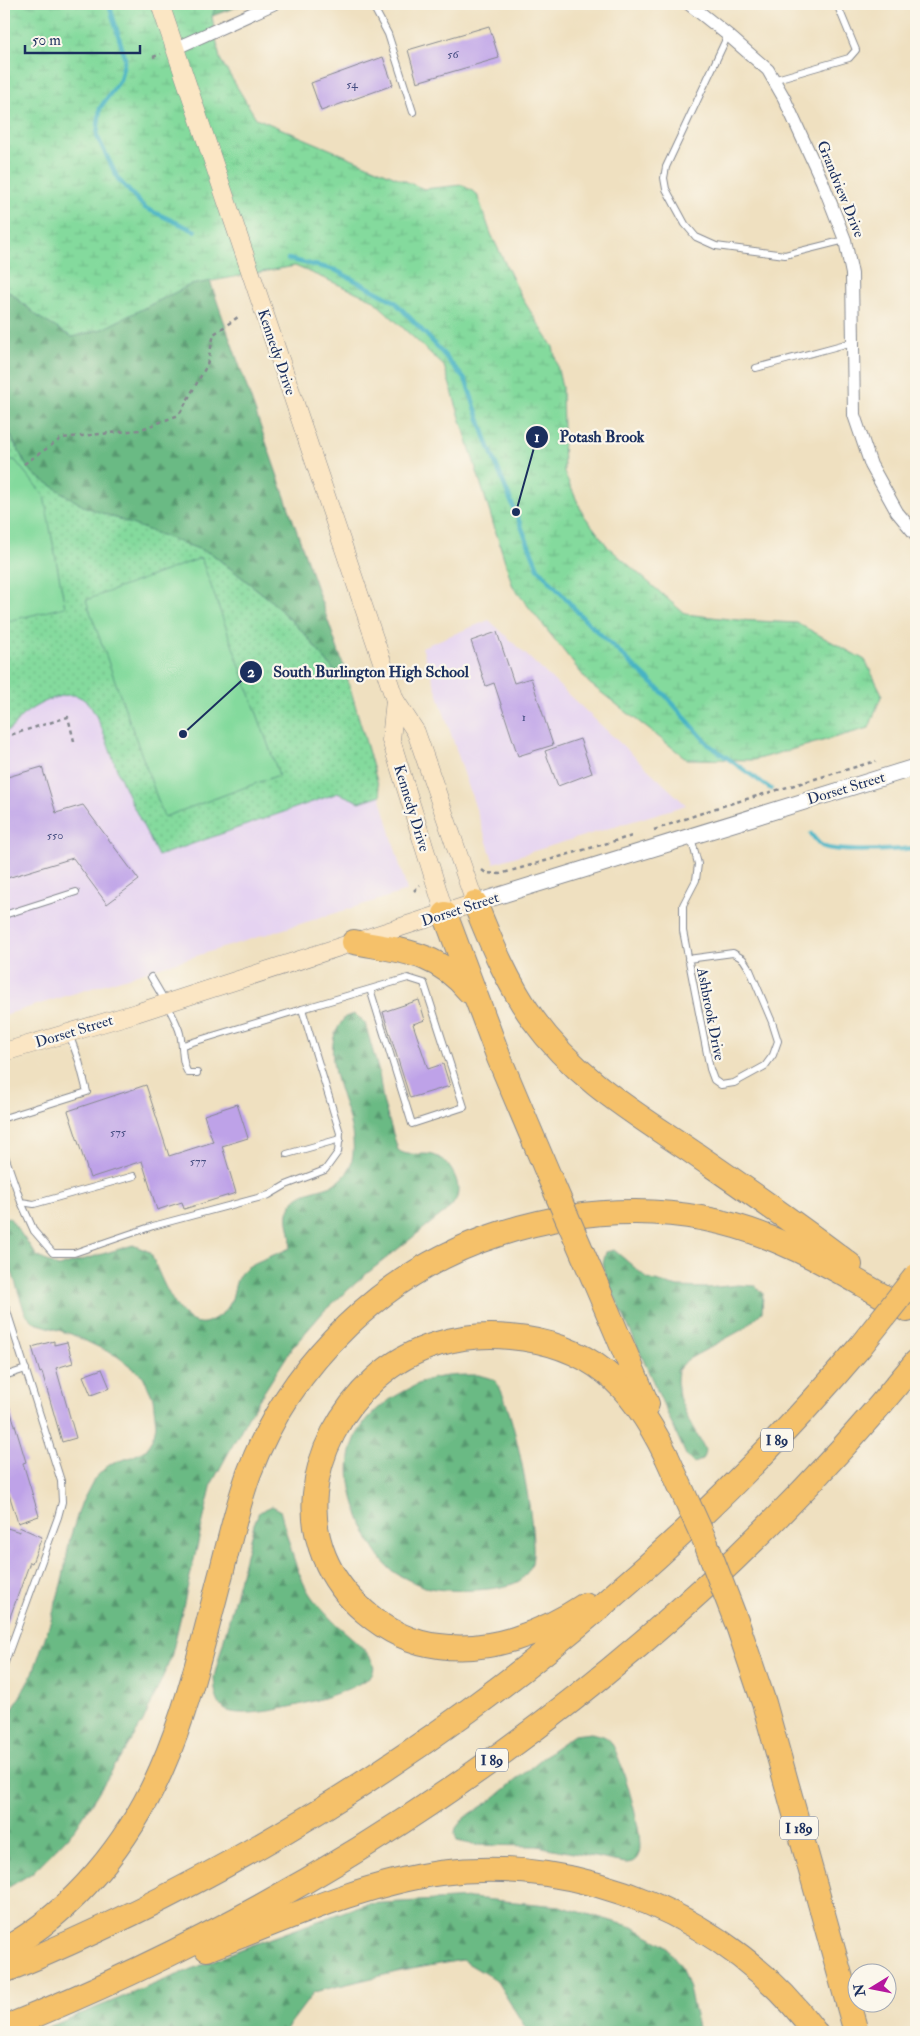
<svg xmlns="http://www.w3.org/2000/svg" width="920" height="2036" font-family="'IM FELL Double Pica',serif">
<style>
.built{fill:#e5d3f1}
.grass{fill:url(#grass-dots);stroke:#50847e}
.forest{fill:url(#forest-firs);stroke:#437471}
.wetland{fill:url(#wetland-marsh);stroke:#50847e}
.pitch{fill:#84da9d;stroke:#50847e}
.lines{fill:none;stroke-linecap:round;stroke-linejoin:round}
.stream{stroke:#47b3c4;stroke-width:4.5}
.building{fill:#bea2e8}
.service-casing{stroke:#85888f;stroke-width:8}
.minor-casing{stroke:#85888f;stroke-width:14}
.tertiary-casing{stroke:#85888f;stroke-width:18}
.secondary-casing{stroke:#85888f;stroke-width:19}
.motorway-casing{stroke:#85888f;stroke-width:26}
.path{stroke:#85888f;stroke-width:2.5;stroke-dasharray:4 4;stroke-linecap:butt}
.service{stroke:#fff;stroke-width:6}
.minor{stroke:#fff;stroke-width:12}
.tertiary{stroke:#fff;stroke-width:16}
.secondary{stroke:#fbe6c4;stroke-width:18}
.motorway{stroke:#f5c16b;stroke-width:24}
.motorway-bridge-casing{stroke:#85888f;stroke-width:26;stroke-linecap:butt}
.motorway-bridge{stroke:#f5c16b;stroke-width:24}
.labels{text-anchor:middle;stroke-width:4.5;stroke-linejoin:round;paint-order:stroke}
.number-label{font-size:12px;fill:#444c80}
.shield{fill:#fbf7ec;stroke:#5e6b89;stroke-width:1}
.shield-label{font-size:14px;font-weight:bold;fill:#1b2f5e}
.street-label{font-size:15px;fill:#1b2f5e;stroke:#fbf7ec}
.leader{fill:none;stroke:#1b2f5e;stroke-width:2}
.callout-dot{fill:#1b2f5e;stroke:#fbf7ec;stroke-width:2}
.mark-label{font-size:15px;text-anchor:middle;font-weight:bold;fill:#fff}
.callout-label{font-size:16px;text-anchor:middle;font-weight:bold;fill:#1b2f5e;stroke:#fbf7ec;stroke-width:4.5;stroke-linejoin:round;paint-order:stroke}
</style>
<defs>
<pattern id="grass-dots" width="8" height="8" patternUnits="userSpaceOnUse" patternTransform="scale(1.25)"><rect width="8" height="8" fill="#84da9d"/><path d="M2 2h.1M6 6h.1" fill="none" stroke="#71bb8a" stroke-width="1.8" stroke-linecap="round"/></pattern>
<pattern id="forest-firs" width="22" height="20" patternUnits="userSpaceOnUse" patternTransform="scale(1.25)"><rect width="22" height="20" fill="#6bba84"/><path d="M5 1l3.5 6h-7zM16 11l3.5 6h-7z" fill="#57986f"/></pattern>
<pattern id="wetland-marsh" width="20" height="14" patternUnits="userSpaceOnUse" patternTransform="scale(1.25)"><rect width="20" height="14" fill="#84da9d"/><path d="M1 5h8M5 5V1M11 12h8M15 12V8" fill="none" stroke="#71bb8a"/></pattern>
</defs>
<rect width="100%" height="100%" fill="#fbf7ec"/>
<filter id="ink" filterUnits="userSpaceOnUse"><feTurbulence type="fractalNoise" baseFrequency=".02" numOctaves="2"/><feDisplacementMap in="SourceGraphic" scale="10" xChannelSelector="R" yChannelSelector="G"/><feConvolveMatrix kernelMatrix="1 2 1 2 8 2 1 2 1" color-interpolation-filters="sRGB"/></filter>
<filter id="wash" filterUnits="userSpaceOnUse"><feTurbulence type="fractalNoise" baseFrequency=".0096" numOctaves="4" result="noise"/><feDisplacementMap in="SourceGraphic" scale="20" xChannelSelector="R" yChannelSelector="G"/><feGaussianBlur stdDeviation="1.12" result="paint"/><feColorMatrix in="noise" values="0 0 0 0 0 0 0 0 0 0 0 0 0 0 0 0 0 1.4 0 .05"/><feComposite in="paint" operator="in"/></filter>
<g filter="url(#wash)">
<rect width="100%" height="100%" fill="#efe0c0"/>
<g class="built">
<polygon points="4,423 335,672 345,670 407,891 4,1015"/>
<polygon points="489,620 686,805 494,863 422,647"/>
</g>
<path class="grass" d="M4,423L26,465L161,534L212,554L268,598L304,633L335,672L345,670L381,795L360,802L338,793L158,856C147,832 133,808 123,784C111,758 106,731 91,707C87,701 79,695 72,695C57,694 34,706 23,715C15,722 14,729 4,732Z"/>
<g class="forest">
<polygon points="216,4 245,4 212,16"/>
<polygon points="210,281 345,670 335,672 304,633 268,598 212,554 83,506 35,475 26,465 4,423 4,288 40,318 73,337 102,329 190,285"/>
<path d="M355,1014L365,1023L379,1073L383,1101L398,1150C408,1158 421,1152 433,1155C448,1159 462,1181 457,1197C456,1200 453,1204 451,1207L365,1275L324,1311L292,1348L248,1417L212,1483L171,1658L143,1722L75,1829L32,1873L4,1890V1725L33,1673L52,1617L63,1577L70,1538L81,1504L94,1479L109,1464L132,1457L147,1449L154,1434L156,1425L153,1398L143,1376L117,1356L71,1334L35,1323L25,1313L4,1246V1219L9,1217L37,1256L58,1267L133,1245L150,1252C159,1271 180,1336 210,1321C216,1318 224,1313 228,1307C236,1296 232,1279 245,1269C255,1261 278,1254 290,1248C294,1234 283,1221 290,1207C304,1179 348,1200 353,1154C357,1115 325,1078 334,1037C336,1030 341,1023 345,1017Z"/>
<path d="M614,1250L648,1279L678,1287L707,1288L738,1285L756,1286L763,1293L762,1312L745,1328L687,1360L678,1370L677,1381L679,1397L689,1421L705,1449C704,1458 703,1461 693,1463L686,1455L606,1277L603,1263L606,1252Z"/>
<path d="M479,1375C484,1377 493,1378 496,1382C513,1401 541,1544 531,1566C529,1570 523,1579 519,1581C502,1592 441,1593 422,1586C413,1582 396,1575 389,1568C374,1553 366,1534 359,1516C338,1461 350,1420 403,1392C411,1388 419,1383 427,1380C443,1375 462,1375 479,1375Z"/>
<path d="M272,1506L280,1510C288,1538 294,1568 309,1593C316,1604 327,1615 336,1624C346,1634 382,1658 372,1674C357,1694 244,1724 224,1709C215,1702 215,1688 214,1677L254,1524L259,1512Z"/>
<path d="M591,1733C599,1735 606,1735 611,1742C621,1757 645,1837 639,1853C637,1861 632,1863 625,1863L537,1846L475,1845L457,1841L455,1834L456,1828L464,1818L493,1799L552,1750L574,1735Z"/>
<polygon points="471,1898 559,1906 633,1927 664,1944 681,1966 689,1989 699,2032 528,2032 496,1980 462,1960 401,1971 314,1992 284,2032 36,2032 244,1948 365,1904"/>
</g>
<polygon class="wetland" points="4,4 216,4 212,17 220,59 256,118 424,189 462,185 477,194 491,234 522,298 553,347 562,388 564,472 583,514 608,547 685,614 738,620 797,623 865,660 882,694 869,728 754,760 687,759 589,683 513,587 444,366 372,299 295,266 190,285 102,329 72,337 40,318 4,287"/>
<g class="pitch">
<polygon points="15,460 44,496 65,607 4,622 4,461"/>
<polygon points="201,558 279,775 164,817 86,600"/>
</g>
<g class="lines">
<g class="stream">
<polyline points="109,4 125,58 120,80 100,108 97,136 118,179 145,208 195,231"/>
<polyline points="288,259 335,270 394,301 434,343 466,381 487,442 538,568 584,619 667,697 709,745 771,789"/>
<path d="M811,834C814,838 818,843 822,846C834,853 897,850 913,848L916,846"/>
</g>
</g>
<g id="blocks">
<g class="building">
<polygon points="489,26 499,58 417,82 408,50"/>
<polygon points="383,57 393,85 321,111 311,83"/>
<polygon points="497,632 514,683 531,678 553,745 518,756 494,683 486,686 471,641"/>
<polygon points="580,739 592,773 558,786 545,751"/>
<polygon points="42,767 56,813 83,805 139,880 107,904 73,858 4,879 4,778"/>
<polygon points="419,1000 425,1020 413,1024 428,1069 443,1064 450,1086 410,1098 383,1012"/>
<polygon points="146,1085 169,1156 213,1142 204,1115 237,1104 248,1138 222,1146 236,1193 184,1209 182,1202 157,1210 142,1161 90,1178 68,1111"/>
<polygon points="54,1341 54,1345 67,1342 73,1363 56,1368 76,1438 62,1442 42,1372 40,1373 32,1347"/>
<polygon points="102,1369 110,1388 91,1395 83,1376"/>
<polygon points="7,1399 26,1462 23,1463 39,1516 18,1523 4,1478 4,1400"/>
<polygon points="4,1527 20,1532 19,1527 42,1537 32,1563 30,1562 6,1628 4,1628"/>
</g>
</g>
</g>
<g filter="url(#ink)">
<use href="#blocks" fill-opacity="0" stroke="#85888f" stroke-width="1"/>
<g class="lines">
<defs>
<g id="service">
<polyline points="372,4 388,34 413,112"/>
<polyline points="728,35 666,167 664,178 666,189 685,224 696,237 716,246 785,255 845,240"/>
<polyline points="773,80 849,58 856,50 837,4"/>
<polyline points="756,368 853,342"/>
<polyline points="4,915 76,892"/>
<polyline points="688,959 733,953 743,959 750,970 772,1022 778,1041 773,1055 765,1066 734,1083 721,1085 714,1080 710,1069 683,931 683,905 696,880 698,864 691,837"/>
<path d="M151,977C161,994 172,1011 179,1030C184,1044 180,1061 188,1073H197"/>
<polyline points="183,1045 302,1009"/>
<polyline points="4,1118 87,1092 79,1061 69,1034"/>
<polyline points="4,1153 21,1202 34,1204 134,1176"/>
<polyline points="287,1154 340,1139"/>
<polyline points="21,1202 34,1231 53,1253 74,1253 153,1226 269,1195 286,1185 325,1170 338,1152 340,1133 302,1009 408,978 424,983 464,1107 412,1124 370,989"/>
<polyline points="4,1302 61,1481 62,1502 58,1517 4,1665"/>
<polyline points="4,1376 26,1369"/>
</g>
<g id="minor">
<polyline points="689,4 728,35 768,70 784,98 822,181 845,240 852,274 854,415 871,465 897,512 916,535"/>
<polyline points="174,49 273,4"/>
</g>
<polyline id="tertiary" points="475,903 916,767"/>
<g id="secondary">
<polyline points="395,700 391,740 445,914"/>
<polyline points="4,1052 136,1013 475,903 416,732 395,700 160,4"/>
</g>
<g id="motorway">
<path d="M475,903C491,943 508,984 533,1019C577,1080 635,1113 695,1154C747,1190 800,1226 850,1265"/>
<polyline points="445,914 499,1058 549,1176"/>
<path d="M354,942C401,951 436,951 469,991"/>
<polyline points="595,1282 647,1404"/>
<path d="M585,1605C543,1633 490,1653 439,1646C411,1643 386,1630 365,1612C288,1546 305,1443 375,1379C411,1346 462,1332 510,1337C591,1344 632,1385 666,1455"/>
<polyline points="738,1626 764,1703 856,2032"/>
<path d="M207,1949C281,1921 361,1884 440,1873C580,1854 731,1918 815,2032"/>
<path d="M4,1950C74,1911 129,1843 161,1770C189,1707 204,1637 222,1570C230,1538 238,1504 249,1473C291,1362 386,1270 499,1234C587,1205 684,1203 770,1238C818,1257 863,1285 907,1310"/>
<path d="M4,1971C333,1836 629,1619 859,1348"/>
<path d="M4,2028C356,1887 677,1657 916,1362"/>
</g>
</defs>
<use href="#service" class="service-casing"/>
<use href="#minor" class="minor-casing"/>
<use href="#tertiary" class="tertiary-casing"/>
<use href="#secondary" class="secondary-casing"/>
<use href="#motorway" class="motorway-casing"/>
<g class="path">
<polyline points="153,57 161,54"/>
<polyline points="24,464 62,438 139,430 179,415 207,365 214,334 238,317"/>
<polyline points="4,737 68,717 75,745"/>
<polyline points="654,830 716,808 876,761"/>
<polyline points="482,870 486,873 500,874 632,836"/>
<polyline points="414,891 420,885"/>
</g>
<use href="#service" class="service"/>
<use href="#minor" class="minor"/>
<use href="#tertiary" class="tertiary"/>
<use href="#secondary" class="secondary"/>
<use href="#motorway" class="motorway"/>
<defs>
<g id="motorway-bridge">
<polyline points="549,1176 595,1282"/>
<polyline points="859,1348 916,1276"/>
<polyline points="666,1455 705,1541 738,1626"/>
</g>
</defs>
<use href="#motorway-bridge" class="motorway-bridge-casing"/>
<use href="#motorway-bridge" class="motorway-bridge"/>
</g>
</g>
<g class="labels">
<g class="number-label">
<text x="453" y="58">56</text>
<text x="352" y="88">54</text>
<text x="524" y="721">1</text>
<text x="55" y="839">550</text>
<text x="118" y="1136">575</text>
<text x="198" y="1165">577</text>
</g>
<g class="shield">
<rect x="761" y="1428.5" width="32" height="23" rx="4"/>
<rect x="476" y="1748.5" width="32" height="23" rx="4"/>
<rect x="780" y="1816.5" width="38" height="23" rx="4"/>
</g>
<g class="shield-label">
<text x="777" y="1445">I 89</text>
<text x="492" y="1765">I 89</text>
<text x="799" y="1833">I 189</text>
</g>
<g class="street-label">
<text transform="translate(841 189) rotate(68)" y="5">Grandview Drive</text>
<text transform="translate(277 352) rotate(71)" y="5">Kennedy Drive</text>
<text transform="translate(846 788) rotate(-17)" y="5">Dorset Street</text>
<text transform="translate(412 808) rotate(73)" y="5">Kennedy Drive</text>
<text transform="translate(460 909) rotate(-18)" y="5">Dorset Street</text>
<text transform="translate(711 1014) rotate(79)" y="5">Ashbrook Drive</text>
<text transform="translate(74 1031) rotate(-17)" y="5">Dorset Street</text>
</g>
</g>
<path class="leader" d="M516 512L537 437M183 734L251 672"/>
<g class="callout-dot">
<circle cx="516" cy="512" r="5"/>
<circle cx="183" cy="734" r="5"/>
<circle cx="537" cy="437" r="12"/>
<circle cx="251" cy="672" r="12"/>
</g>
<g class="mark-label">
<text x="537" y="442">1</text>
<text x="251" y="677">2</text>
</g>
<g class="callout-label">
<text x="602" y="442">Potash Brook</text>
<text x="371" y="677">South Burlington High School</text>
</g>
<rect width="920" height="2036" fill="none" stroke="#fbf7ec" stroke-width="20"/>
<g transform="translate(872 1988) rotate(260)"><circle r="24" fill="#fbf7ec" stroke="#a1a7b3"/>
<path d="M0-4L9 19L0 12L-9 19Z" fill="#b5179e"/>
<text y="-8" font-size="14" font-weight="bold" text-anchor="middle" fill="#1b2f5e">N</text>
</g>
<path d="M25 45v8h115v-8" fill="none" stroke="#1b2f5e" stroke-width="2.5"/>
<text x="32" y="45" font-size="15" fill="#1b2f5e" stroke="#fbf7ec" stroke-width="4" paint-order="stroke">50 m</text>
</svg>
